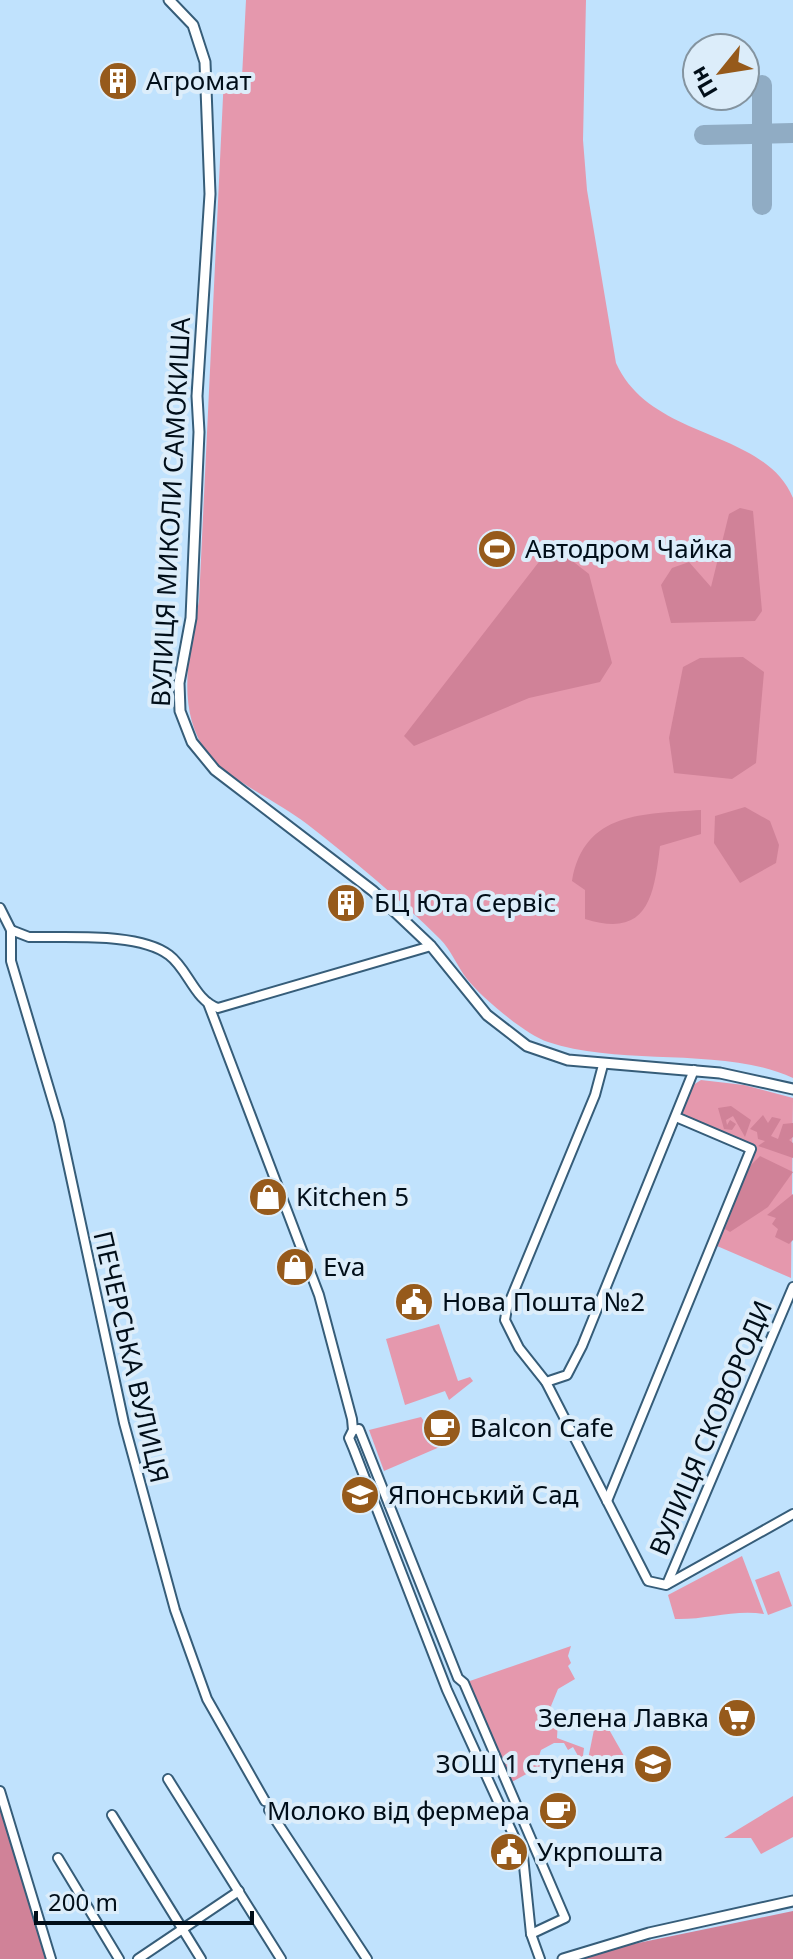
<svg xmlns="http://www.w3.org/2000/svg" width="793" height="1959" font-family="'Noto Sans',sans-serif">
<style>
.green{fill:#e598ad}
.forest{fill:#d08298}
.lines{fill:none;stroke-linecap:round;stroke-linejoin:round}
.taxiway{stroke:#90acc4;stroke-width:20}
.minor-casing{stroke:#365d79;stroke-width:12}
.tertiary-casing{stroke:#365d79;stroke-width:13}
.minor{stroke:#fff;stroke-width:8}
.tertiary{stroke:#fff;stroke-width:9}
.labels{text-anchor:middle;stroke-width:8;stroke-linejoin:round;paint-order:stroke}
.poi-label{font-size:26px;fill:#010e19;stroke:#dcedfa;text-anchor:start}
.street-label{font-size:26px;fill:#010e19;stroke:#dcedfa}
</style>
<rect width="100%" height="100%" fill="#c0e2fd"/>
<g class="green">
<path d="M246,0H586L583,140L587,190L616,363C651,441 764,428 793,498V1078C724,1046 624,1067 548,1042C525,1034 482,998 467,979C457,966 451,950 440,939C399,898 352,859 307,824C280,803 226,778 208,754C174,709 190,650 199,601L224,76L242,77Z"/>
<polygon points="701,1080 744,1085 793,1098 791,1278 717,1246 755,1147 683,1117 680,1112 690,1087"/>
<polygon points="439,1324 458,1381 470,1377 473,1381 449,1400 445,1391 405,1405 386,1339"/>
<polygon points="421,1417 442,1446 384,1471 369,1430"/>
<path d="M742,1556L764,1614C735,1609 705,1620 675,1619L668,1595Z"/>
<polygon points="779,1571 792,1606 768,1615 755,1580"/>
<polygon points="571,1646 568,1656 571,1663 568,1666 575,1679 558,1689 551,1706 558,1720 557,1738 584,1748 582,1763 573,1747 568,1750 564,1743 554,1743 541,1750 538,1759 541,1766 510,1783 467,1682"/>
<polygon points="598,1710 624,1756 605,1767 586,1769"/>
<polygon points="793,1796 793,1837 761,1854 751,1838 724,1838"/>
</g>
<g class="forest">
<polygon points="740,508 753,511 762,611 755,621 671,623 661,585 672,568 689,562 711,587 729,514"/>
<polygon points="552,545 589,574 612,663 600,682 529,698 414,746 404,736"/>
<polygon points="743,657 764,672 756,763 732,779 674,773 669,738 683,667 700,658"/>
<polygon points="745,807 770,821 779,845 776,863 740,883 714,843 715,816"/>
<path d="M701,810V834L660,846C654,896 648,939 585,919V890L572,881C584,811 644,814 701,810Z"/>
<polygon points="731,1106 751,1120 745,1137 733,1116 726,1120 727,1125 730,1120 736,1124 732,1130 724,1129 718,1108"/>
<polygon points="763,1115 768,1123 772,1117 781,1119 771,1136 778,1139 783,1124 793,1123 793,1137 789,1140 793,1143 793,1158 758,1146 765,1141 758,1139 757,1132 750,1129"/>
<polygon points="760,1156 793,1172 768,1207 730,1232 725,1229 749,1167"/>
<polygon points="793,1194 793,1240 789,1244 775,1237 778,1229 772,1224 776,1218 767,1215"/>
<polygon points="0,1807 47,1959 0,1959"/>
<polygon points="793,1911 793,1959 583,1959 609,1949"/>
</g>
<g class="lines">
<g class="taxiway">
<polyline points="704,135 793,133"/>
<polyline points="762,205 762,85"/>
</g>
<defs>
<g id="minor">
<polyline points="0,908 11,930 11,961 59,1122 124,1423 175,1610 207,1699 265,1801"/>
<path d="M11,930L29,937C67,938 139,932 169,955C188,969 195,1001 218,1008L431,946"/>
<polyline points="208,1003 319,1295 352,1419 353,1430 349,1438 354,1450 447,1690 523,1856 531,1934 540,1959"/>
<polyline points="603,1065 595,1095 507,1308 505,1320 519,1348 546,1382 648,1581 666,1585 793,1514"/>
<polyline points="546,1382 567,1375 582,1346 694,1070"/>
<polyline points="353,1430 359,1429 458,1678 464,1683 565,1918 531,1934"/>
<polyline points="607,1501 751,1149 676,1117"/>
<polyline points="667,1584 793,1287"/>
<polyline points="168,1779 281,1959"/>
<polyline points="0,1791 51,1959"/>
<polyline points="269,1810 367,1959"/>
<polyline points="112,1815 201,1959"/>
<polyline points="58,1858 119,1959"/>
<polyline points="138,1959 239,1891"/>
</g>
<g id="tertiary">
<polyline points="169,0 193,25 205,62 210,194 197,396 199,432 191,618 179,683 180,711 192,742 215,770 373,891 431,946 487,1015 527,1046 568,1060 720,1073 793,1089"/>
<polyline points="563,1959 649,1933 793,1901"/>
</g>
</defs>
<use href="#minor" class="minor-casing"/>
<use href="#tertiary" class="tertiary-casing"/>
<use href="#minor" class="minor"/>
<use href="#tertiary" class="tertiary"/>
</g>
<defs>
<symbol id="building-disc" viewBox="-11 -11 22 22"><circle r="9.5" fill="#965a1b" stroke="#dcedfa"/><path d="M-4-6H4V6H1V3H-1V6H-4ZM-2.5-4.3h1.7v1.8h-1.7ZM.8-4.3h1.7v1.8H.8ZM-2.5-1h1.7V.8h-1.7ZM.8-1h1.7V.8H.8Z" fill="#fff"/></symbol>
<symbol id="stadium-disc" viewBox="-11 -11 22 22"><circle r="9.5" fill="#965a1b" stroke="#dcedfa"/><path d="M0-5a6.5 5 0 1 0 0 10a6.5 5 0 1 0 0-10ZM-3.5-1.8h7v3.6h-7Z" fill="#fff"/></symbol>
<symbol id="shop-disc" viewBox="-11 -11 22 22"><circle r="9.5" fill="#965a1b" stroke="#dcedfa"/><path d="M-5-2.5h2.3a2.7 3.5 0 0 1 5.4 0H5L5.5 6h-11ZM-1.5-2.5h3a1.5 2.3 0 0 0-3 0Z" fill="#fff"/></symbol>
<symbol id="civic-disc" viewBox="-11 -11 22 22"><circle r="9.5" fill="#965a1b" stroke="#dcedfa"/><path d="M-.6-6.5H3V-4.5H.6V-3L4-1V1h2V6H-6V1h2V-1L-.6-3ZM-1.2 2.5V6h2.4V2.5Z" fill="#fff"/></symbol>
<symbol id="cafe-disc" viewBox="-11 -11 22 22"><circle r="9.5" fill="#965a1b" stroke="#dcedfa"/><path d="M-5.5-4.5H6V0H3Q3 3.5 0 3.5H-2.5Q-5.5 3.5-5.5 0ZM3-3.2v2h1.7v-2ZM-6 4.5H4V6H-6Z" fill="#fff"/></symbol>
<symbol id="school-disc" viewBox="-11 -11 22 22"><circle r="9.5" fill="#965a1b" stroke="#dcedfa"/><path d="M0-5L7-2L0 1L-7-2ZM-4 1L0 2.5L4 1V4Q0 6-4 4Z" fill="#fff"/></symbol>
<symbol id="supermarket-disc" viewBox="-11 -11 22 22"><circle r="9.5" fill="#965a1b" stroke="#dcedfa"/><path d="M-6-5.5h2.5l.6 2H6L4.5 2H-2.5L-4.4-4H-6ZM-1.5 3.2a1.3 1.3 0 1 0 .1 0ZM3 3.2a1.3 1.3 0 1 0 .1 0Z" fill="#fff"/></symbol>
</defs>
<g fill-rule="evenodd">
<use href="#building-disc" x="96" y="59" width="44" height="44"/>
<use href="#stadium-disc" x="475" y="527" width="44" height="44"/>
<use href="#building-disc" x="324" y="881" width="44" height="44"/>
<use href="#shop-disc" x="246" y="1175" width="44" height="44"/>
<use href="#shop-disc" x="273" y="1245" width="44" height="44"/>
<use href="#civic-disc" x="392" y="1280" width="44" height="44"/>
<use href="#cafe-disc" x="420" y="1406" width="44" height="44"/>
<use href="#school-disc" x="338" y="1473" width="44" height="44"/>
<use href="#supermarket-disc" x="715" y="1696" width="44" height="44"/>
<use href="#school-disc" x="631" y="1742" width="44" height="44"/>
<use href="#cafe-disc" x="536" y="1789" width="44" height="44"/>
<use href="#civic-disc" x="487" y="1830" width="44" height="44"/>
</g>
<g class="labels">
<g class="poi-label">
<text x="146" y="90">Агромат</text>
<text x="525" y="558">Автодром Чайка</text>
<text x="374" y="912">БЦ Юта Сервіс</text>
<text x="296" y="1206">Kitchen 5</text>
<text x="323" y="1276">Eva</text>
<text x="442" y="1311">Нова Пошта №2</text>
<text x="470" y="1437">Balcon Cafe</text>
<text x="388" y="1504">Японський Сад</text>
<text x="709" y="1727" text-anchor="end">Зелена Лавка</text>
<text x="625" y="1773" text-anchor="end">ЗОШ 1 ступеня</text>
<text x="530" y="1820" text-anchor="end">Молоко від фермера</text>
<text x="537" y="1861">Укрпошта</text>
</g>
<g class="street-label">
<text transform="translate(171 512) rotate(-87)" y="9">ВУЛИЦЯ МИКОЛИ САМОКИША</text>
<text transform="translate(131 1357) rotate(77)" y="9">ПЕЧЕРСЬКА ВУЛИЦЯ</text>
<text transform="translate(711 1428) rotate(-67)" y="9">ВУЛИЦЯ СКОВОРОДИ</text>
</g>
</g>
<g transform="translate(721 72) rotate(240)"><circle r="38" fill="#dcedfa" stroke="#8494a0" stroke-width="2"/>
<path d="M0-6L14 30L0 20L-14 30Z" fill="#965a1b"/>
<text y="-12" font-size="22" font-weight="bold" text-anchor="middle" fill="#010e19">Пн</text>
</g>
<path d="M36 1911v12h216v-12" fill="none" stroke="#010e19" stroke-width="4"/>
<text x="48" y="1911" font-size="24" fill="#010e19" stroke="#dcedfa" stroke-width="6" paint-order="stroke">200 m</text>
</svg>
